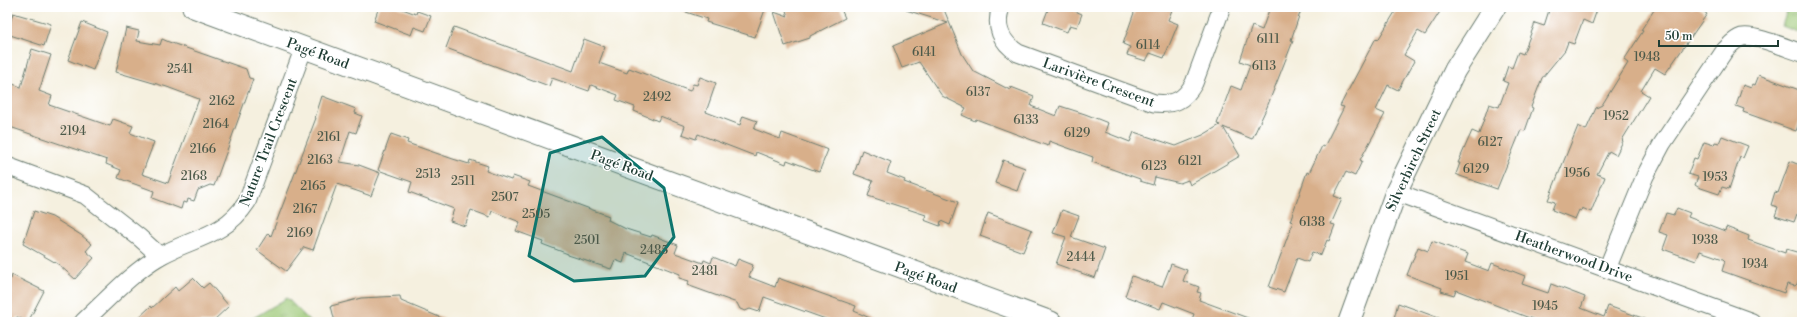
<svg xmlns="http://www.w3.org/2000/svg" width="1809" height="329" font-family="'Libre Bodoni',serif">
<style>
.park{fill:url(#park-tufts);stroke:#5d8254}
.building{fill:#d8af8a}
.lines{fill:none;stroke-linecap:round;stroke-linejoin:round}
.minor-casing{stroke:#6a7c70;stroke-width:19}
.tertiary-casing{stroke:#6a7c70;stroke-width:23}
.minor{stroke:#fff;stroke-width:17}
.tertiary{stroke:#fff;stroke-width:21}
.marked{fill:#0f766e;fill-opacity:0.2;stroke:#0f766e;stroke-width:3;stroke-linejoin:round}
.labels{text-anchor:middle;stroke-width:3;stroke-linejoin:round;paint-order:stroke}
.number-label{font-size:12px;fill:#4d5a4a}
.street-label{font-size:14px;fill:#1f3d34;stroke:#fff}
</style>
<defs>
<pattern id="park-tufts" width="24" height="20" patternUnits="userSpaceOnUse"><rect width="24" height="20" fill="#9bc774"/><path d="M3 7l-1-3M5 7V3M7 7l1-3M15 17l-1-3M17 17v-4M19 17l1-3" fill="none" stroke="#7ea360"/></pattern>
</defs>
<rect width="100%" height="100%" fill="#fff"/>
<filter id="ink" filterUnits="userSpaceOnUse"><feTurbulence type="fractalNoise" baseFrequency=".025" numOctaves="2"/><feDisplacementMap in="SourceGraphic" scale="8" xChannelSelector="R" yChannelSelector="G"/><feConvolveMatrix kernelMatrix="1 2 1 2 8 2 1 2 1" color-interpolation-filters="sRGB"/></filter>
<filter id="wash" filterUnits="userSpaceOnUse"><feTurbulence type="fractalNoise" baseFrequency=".012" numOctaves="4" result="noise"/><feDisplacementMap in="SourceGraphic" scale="16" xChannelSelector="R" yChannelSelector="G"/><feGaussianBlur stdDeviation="0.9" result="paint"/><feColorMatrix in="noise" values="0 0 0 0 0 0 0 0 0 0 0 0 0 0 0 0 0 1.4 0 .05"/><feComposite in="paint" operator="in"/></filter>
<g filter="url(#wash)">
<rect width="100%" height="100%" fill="#f5f0df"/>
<g class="park">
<polygon points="1788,7 1802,7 1802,34 1782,26"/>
<polygon points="287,298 311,322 247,322 248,321"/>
</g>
<g id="blocks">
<g class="building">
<polygon points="379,7 397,7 416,14 417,11 431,16 425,31 414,27 411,35 374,21"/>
<polygon points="677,7 766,7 755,37 706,22 707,19 677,9"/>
<polygon points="785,7 840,7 845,18 810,36 810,38 785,46 774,12 788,17"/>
<polygon points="906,7 943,7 962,54 973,71 1010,90 1011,87 1034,96 1031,106 1056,116 1060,106 1085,114 1108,123 1105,132 1130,142 1134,132 1176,146 1203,135 1220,125 1217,124 1231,86 1241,90 1250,65 1240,61 1252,26 1262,30 1270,7 1302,7 1291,40 1293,41 1267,107 1252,139 1223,127 1240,156 1190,185 1188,180 1180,183 1155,177 1153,185 1140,181 1140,179 1092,162 1093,157 1049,141 1048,146 976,119 975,121 962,115 966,108 942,96 919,62 902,68 893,46 948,23 906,10"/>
<polygon points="1049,7 1077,7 1075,11 1082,14 1077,27 1070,25 1067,32 1043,23"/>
<polygon points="1136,7 1165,7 1172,10 1168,20 1178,24 1164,58 1150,53 1146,61 1127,55 1130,47 1123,44"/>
<polygon points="1398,7 1443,7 1425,35 1418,31 1404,55 1414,61 1398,90 1388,85 1376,110 1385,114 1360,160 1362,161 1355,176 1346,172 1334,196 1342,199 1331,224 1335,225 1329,241 1327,240 1321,255 1312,252 1308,262 1297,258 1284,292 1269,287 1293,222 1290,221 1307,172 1309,173 1322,146 1324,147 1344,107 1340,106 1369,51 1376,38 1378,40"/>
<polygon points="1550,7 1598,7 1592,24 1583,20 1574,44 1568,42 1565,50 1542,78 1531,107 1533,108 1525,131 1521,130 1497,189 1460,176 1456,174 1460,163 1458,163 1472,131 1479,134 1489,104 1499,107 1508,83 1503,81 1508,66 1512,68 1518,52 1523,54 1535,23 1544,26"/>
<polygon points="1656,7 1697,7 1707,14 1665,74 1655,68 1641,91 1649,96 1622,140 1623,141 1616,155 1609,151 1597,174 1605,177 1591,212 1582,208 1581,211 1579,210 1575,219 1552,210 1555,202 1548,200 1578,126 1586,130 1596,108 1602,105 1628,63 1624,60 1643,31 1641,30"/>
<polygon points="13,13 51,24 44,46 7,34"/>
<polygon points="82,22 107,32 93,70 68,60"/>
<polygon points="454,27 573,71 584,39 605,47 599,63 627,73 629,68 690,91 693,84 697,85 700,77 716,83 706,112 740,125 743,116 757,121 754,129 780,139 782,133 828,150 819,172 787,160 786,164 756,152 755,156 698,134 696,139 682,134 685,126 660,116 658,121 634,111 635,107 616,100 618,95 591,85 589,91 552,78 549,86 446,48"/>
<polygon points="126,28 139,31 137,41 160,45 162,39 169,42 246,69 249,78 253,79 214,186 210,185 198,190 194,201 188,199 187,203 183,202 181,209 152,198 154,191 118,178 121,170 106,164 107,160 7,126 7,82 21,87 32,49 51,55 39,91 52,96 49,105 110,126 113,119 133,126 130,133 154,142 142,174 168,183 199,99 167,87 116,72"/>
<polygon points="1759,75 1802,91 1802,114 1796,131 1743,112 1744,109 1736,106 1743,85 1751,88 1753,84 1755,85"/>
<polygon points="322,96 356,109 355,113 362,116 356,133 350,131 340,162 359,165 380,173 371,196 337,184 313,250 304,247 286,271 257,250 268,233 271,236 316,118 315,118"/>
<polygon points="391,134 408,140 407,143 453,159 469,164 470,160 488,166 486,171 511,180 513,176 530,182 528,186 609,216 608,220 626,229 651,237 652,235 678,245 675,253 703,263 704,260 711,263 713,257 735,266 738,259 753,265 749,277 775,287 778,278 856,306 854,311 879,322 834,322 764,297 759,312 750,309 745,311 740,309 737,303 687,285 689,281 679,278 680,274 626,253 623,263 615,260 611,269 568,255 568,254 542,244 543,241 516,231 520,222 492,211 490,217 471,210 465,226 450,221 454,209 409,192 412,182 378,170"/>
<polygon points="1722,136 1748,146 1743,158 1740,157 1729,189 1722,187 1719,194 1698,187 1695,185 1698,177 1688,174 1694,158 1697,159 1704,142 1714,145 1715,142 1719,143"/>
<polygon points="862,150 891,162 887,173 905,180 904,182 958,202 950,225 941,221 940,226 924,220 926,215 868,196 873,181 854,174"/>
<polygon points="1003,160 1025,168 1017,191 995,183"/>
<polygon points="1790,161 1802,166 1802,216 1797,214 1794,222 1775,216 1778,207 1771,205 1775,192 1778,193"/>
<polygon points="1677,208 1690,213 1688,217 1725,231 1726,227 1749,236 1748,240 1785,253 1786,249 1800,253 1797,261 1802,262 1802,271 1797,284 1795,286 1787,284 1784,293 1722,271 1725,261 1723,259 1700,251 1696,261 1663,249 1668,235 1659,232 1666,213 1674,215"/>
<polygon points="1062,210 1079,216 1071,237 1105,249 1095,278 1056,264 1066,237 1053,233"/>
<polygon points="34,211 52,217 81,235 92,244 86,251 94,258 75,279 58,264 23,244"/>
<polygon points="988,213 1032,230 1023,252 980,236"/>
<polygon points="1432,241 1468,254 1465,262 1489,271 1492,263 1525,276 1522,284 1548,293 1551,284 1585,297 1581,308 1604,317 1608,306 1648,320 1648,322 1540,322 1456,290 1454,295 1441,291 1442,288 1407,275 1418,247 1428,251"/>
<polygon points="1171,264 1187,270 1183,281 1199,287 1197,292 1201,293 1199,300 1256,321 1255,322 1191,322 1194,314 1163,302 1160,309 1125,296 1132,276 1162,287"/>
<polygon points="12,275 44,291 28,322 17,317 14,322 7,322 7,278 11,279"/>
<polygon points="193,278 203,288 209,283 229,306 212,322 134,322 151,306 152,308 175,287 178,291"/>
<polygon points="400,296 401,301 451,322 335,322 331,306 361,298"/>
<polygon points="1398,303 1447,321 1447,322 1393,322"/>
</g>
</g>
</g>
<g filter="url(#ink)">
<use href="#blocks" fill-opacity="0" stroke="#6a7c70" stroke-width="1"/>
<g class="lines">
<defs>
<g id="minor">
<path d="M1001,7C994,27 1001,42 1018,53L1154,103C1174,105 1184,101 1194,83L1222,7"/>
<polyline points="7,166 85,195 140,238 160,256"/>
<polyline points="1396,192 1752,322"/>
<path d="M1607,269L1645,176L1662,144L1725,50C1730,45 1735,39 1742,37C1754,34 1789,49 1802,53"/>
<path d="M83,322C107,300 131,273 160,256C194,237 224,237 247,202L304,47"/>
</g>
<g id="tertiary">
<polyline points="193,7 1051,322"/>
<polyline points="1349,322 1396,192 1455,70 1495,7"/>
</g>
</defs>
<use href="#minor" class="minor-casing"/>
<use href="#tertiary" class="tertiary-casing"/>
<use href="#minor" class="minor"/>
<use href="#tertiary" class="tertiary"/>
</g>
</g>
<path class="marked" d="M602,137L664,188L674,237L645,276L574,281L529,256L550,153Z"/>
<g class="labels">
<g class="number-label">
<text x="1268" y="43">6111</text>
<text x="1148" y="49">6114</text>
<text x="924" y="56">6141</text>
<text x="1647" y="61">1948</text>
<text x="1264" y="70">6113</text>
<text x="180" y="73">2541</text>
<text x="978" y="96">6137</text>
<text x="657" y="101">2492</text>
<text x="222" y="105">2162</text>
<text x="1616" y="120">1952</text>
<text x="1026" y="124">6133</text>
<text x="216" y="128">2164</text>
<text x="73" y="135">2194</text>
<text x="1077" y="137">6129</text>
<text x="329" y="141">2161</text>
<text x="1490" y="146">6127</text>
<text x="203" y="153">2166</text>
<text x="320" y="164">2163</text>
<text x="1190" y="165">6121</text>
<text x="1154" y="170">6123</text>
<text x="1476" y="173">6129</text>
<text x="1577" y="177">1956</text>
<text x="428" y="178">2513</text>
<text x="194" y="180">2168</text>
<text x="1715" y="181">1953</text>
<text x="463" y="185">2511</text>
<text x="313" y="190">2165</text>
<text x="505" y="201">2507</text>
<text x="305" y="213">2167</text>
<text x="536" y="218">2505</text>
<text x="1312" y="226">6138</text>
<text x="300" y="237">2169</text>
<text x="587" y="244">2501</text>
<text x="1705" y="244">1938</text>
<text x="654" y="254">2485</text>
<text x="1081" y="261">2444</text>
<text x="1755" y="268">1934</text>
<text x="705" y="275">2481</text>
<text x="1457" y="280">1951</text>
<text x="1545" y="310">1945</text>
</g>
<g class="street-label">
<text transform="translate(318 53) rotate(20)" y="5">Pagé Road</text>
<text transform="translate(1099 82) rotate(20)" y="5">Larivière Crescent</text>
<text transform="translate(268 142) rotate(-69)" y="5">Nature Trail Crescent</text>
<text transform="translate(1413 160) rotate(-65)" y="5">Silverbirch Street</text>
<text transform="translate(622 165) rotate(20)" y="5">Pagé Road</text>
<text transform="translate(1574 256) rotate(20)" y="5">Heatherwood Drive</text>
<text transform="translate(926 277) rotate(20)" y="5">Pagé Road</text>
</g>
</g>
<rect width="1809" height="329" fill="none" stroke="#fff" stroke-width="24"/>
<path d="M1659 40v6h119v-6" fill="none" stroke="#1f3d34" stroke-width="2"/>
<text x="1665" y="40" font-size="12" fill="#1f3d34" stroke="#ffffff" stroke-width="3" paint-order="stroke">50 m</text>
</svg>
